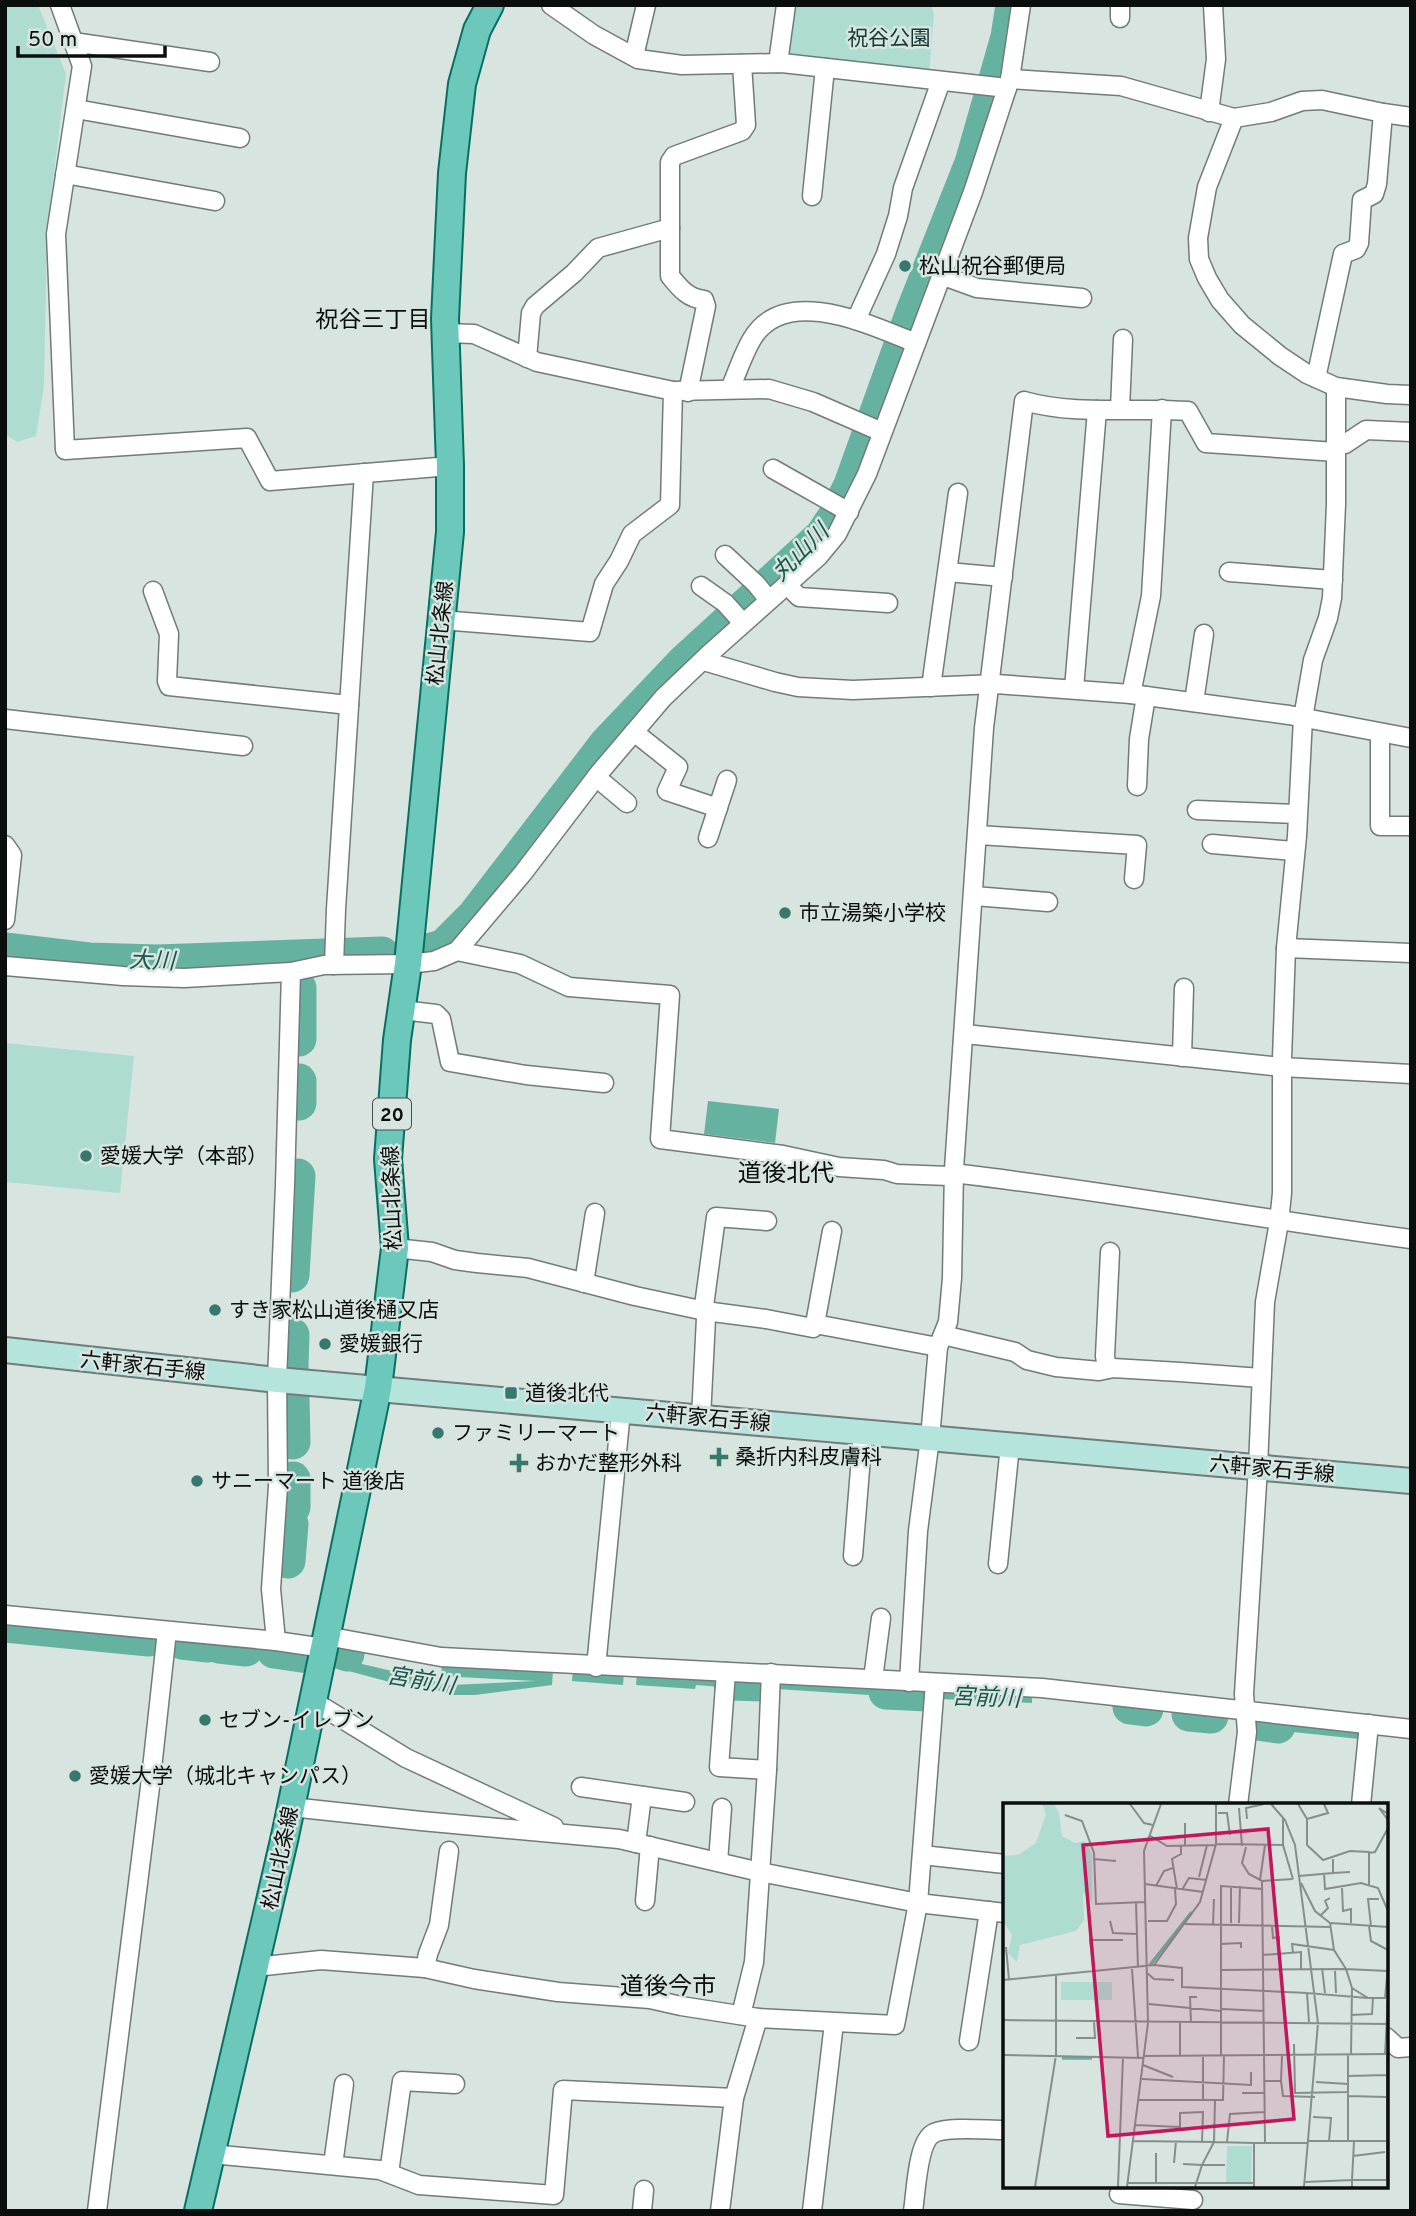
<svg xmlns="http://www.w3.org/2000/svg" width="1416" height="2216" font-family="Overpass,'Noto Sans JP',sans-serif">
<style>
.green{fill:#aedcd1}
.water{fill:#66b2a1}
.lines{fill:none;stroke-linecap:round;stroke-linejoin:round}
.river{stroke:#66b2a1;stroke-width:35}
.minor-casing{stroke:#717b79;stroke-width:21}
.secondary-casing{stroke:#717b79;stroke-width:28}
.primary-casing{stroke:#097061;stroke-width:30}
.minor{stroke:#fff;stroke-width:18}
.secondary{stroke:#b5e4dd;stroke-width:24}
.primary{stroke:#6bc8bb;stroke-width:26}
.poi-dot{fill:#36796c;stroke:#d8e4e0;stroke-width:2.5}
.labels{text-anchor:middle;stroke-width:5;stroke-linejoin:round;paint-order:stroke}
.shield{fill:#d8e4e0;stroke:#484e4c;stroke-width:2}
.shield-label{font-size:19px;font-weight:bold;fill:#0a0e0d}
.park-label{font-size:21px;fill:#153932;stroke:#d8e4e0}
.poi-label{font-size:21px;fill:#0a0e0d;stroke:#d8e4e0;text-anchor:start}
.street-label{font-size:21px;fill:#0a0e0d;stroke:#d8e4e0}
.neighbourhood-label{font-size:23px;fill:#0a0e0d;stroke:#d8e4e0}
.water-label{font-size:23px;font-style:italic;fill:#17564b;stroke:#d8e4e0}
.quarter-label{font-size:24px;fill:#0a0e0d;stroke:#d8e4e0}
.inset-river{fill:none;stroke:#66b2a1;stroke-width:3.5}
.inset-road{fill:none;stroke:#868e8c;stroke-width:2}
.view{fill:#c2185b;fill-opacity:0.15;stroke:#c2185b;stroke-width:3.5}
.inset-edge{fill:none;stroke:#0a0e0d;stroke-width:3.5}
</style>
<rect width="100%" height="100%" fill="#d8e4e0"/>
<g class="green">
<polygon points="5,5 38,5 66,74 47,231 44,386 36,436 17,442 5,434"/>
<polygon points="791,5 931,5 934,14 929,76 784,60"/>
<polygon points="5,1043 134,1056 120,1193 5,1182"/>
</g>
<g class="water">
<polygon points="708,1101 779,1109 775,1143 704,1134"/>
<polygon points="332,1657 452,1685 535,1681 441,1676 442,1664 553,1671 552,1685 475,1695 454,1695 415,1684 393,1683 330,1666"/>
<polygon points="573,1670 624,1673 623,1685 572,1681"/>
<polygon points="637,1674 720,1679 720,1687 696,1685 695,1689 636,1685"/>
<polygon points="778,1680 870,1686 869,1695 777,1689"/>
<polygon points="940,1690 1032,1695 1032,1703 939,1699"/>
<polygon points="1294,1722 1360,1730 1359,1739 1293,1732"/>
</g>
<g class="lines">
<g class="river">
<polyline points="5,950 89,960 157,962 382,954"/>
<polyline points="427,951 443,947 475,915 607,743 683,663 822,536 836,515 851,485 913,312 972,163 1008,37 1013,5"/>
<polyline points="299,1039 299,988"/>
<polyline points="299,1103 299,1081"/>
<polyline points="292,1275 298,1176"/>
<polyline points="291,1368 292,1335"/>
<polyline points="292,1398 293,1442"/>
<polyline points="293,1507 293,1479"/>
<polyline points="288,1561 291,1524"/>
<polyline points="5,1625 149,1639"/>
<polyline points="182,1642 208,1645"/>
<polyline points="219,1646 246,1649"/>
<polyline points="274,1651 315,1657"/>
<polyline points="338,1651 347,1654"/>
<polyline points="731,1683 763,1684"/>
<polyline points="886,1692 927,1694"/>
<polyline points="1130,1707 1146,1709"/>
<polyline points="1189,1714 1211,1716"/>
<polyline points="1257,1723 1278,1726"/>
</g>
<defs>
<g id="minor">
<polyline points="60,5 82,66 56,234 65,450 247,438 270,481 450,466"/>
<polyline points="551,5 594,35 638,59 682,65 782,63 1007,88"/>
<polyline points="1120,5 1120,18"/>
<polyline points="73,42 210,62"/>
<polyline points="634,56 646,5"/>
<polyline points="778,63 786,5"/>
<polyline points="1010,79 1121,86 1234,118 1271,112 1302,101 1322,100 1383,113 1411,117"/>
<polyline points="76,109 240,138"/>
<polyline points="1209,112 1216,59 1213,5"/>
<polyline points="1234,118 1207,187 1198,238 1199,259 1207,278 1220,300 1242,325 1280,356 1307,374 1336,387 1387,394 1411,395"/>
<polyline points="65,174 215,201"/>
<polyline points="812,196 825,68"/>
<polyline points="941,275 977,288 1082,298"/>
<polyline points="856,320 886,254 898,216 903,188 941,81"/>
<polyline points="446,333 474,334 537,362 673,391 769,389 813,402 882,432"/>
<polyline points="527,358 531,313 535,306 574,273 598,248 670,228"/>
<polyline points="1316,378 1343,254 1356,249 1359,243 1362,200 1374,194 1377,184 1383,113"/>
<path d="M730,389C737,373 743,354 752,339C785,283 872,326 916,343"/>
<path d="M688,392L706,306L704,300C687,298 680,288 670,276V162L674,156L742,131L746,125L742,64"/>
<polyline points="1120,409 1123,339"/>
<polyline points="1336,445 1345,444 1366,430 1411,432"/>
<polyline points="773,469 849,512"/>
<polyline points="725,555 756,584 769,600"/>
<polyline points="948,572 1003,577"/>
<polyline points="1229,572 1333,580"/>
<polyline points="787,585 799,597 888,603"/>
<polyline points="701,586 725,603 743,623"/>
<polyline points="153,591 169,634 167,681 169,686 349,705"/>
<polyline points="441,620 590,632 604,584 619,561 632,534 670,505 673,391"/>
<polyline points="704,661 775,682 798,687 853,690 996,684 1131,694 1289,715 1411,738"/>
<polyline points="931,687 958,493"/>
<polyline points="1074,689 1097,410"/>
<polyline points="1131,694 1151,596 1162,409"/>
<polyline points="1194,702 1204,634"/>
<polyline points="5,719 243,746"/>
<polyline points="634,732 678,767 667,791 718,808"/>
<polyline points="1380,733 1380,826 1411,826"/>
<polyline points="596,777 627,803"/>
<polyline points="1137,786 1139,739 1146,696"/>
<polyline points="1197,810 1297,814"/>
<polyline points="978,835 1137,845 1134,879"/>
<polyline points="708,838 727,780"/>
<polyline points="1212,844 1294,851"/>
<polyline points="5,845 12,855 5,920"/>
<polyline points="974,896 1048,902"/>
<polyline points="1286,948 1411,953"/>
<path d="M457,951L520,964L569,987L670,995L660,1139L783,1155L839,1167L884,1170L897,1174L949,1176L961,1174C1112,1192 1261,1219 1411,1239"/>
<polyline points="334,965 336,909 364,473"/>
<polyline points="5,966 123,976 184,978 291,972 324,965 408,964 434,961 457,951 523,873 600,772 663,698 708,655 818,557 837,534 867,474 973,192 1010,79 1021,5"/>
<polyline points="402,1010 436,1014 441,1019 450,1062 526,1075 604,1083"/>
<polyline points="965,1034 1282,1067 1411,1074"/>
<polyline points="1182,1057 1184,988"/>
<polyline points="395,1248 432,1252 455,1260 477,1263 528,1268 635,1296 705,1311 766,1319 813,1328 815,1324 938,1347"/>
<polyline points="584,1283 595,1213"/>
<polyline points="815,1324 832,1231"/>
<polyline points="943,1335 1015,1352 1027,1360 1056,1367 1099,1371 1113,1368 1180,1372 1261,1378"/>
<polyline points="1107,1369 1105,1356 1110,1252"/>
<polyline points="701,1418 706,1318 704,1306 716,1217 767,1221"/>
<polyline points="853,1556 863,1432"/>
<polyline points="998,1564 1010,1445"/>
<polyline points="5,1615 276,1641 324,1648"/>
<polyline points="326,1636 441,1657 1042,1688 1411,1729"/>
<polyline points="276,1641 271,1589 278,1486 277,1380 285,1185 291,972"/>
<polyline points="596,1667 621,1411"/>
<polyline points="726,1672 719,1767 767,1770"/>
<polyline points="873,1679 881,1618"/>
<path d="M909,1682L918,1531L930,1438L938,1347L948,1322L952,1278L954,1169L984,728L1024,401C1077,416 1133,407 1188,411L1206,443L1336,452"/>
<polyline points="313,1701 406,1758 554,1827"/>
<polyline points="581,1787 685,1802"/>
<polyline points="1238,1805 1247,1732 1244,1694 1258,1467 1265,1302 1279,1222 1282,1193 1282,1059 1286,948 1297,836 1303,718 1313,660 1328,618 1332,598 1336,504 1336,387"/>
<polyline points="1361,1805 1369,1724"/>
<polyline points="291,1807 421,1821 619,1839 760,1872 918,1903 1005,1913"/>
<polyline points="636,1843 642,1796"/>
<polyline points="922,1855 1005,1864"/>
<polyline points="718,1862 722,1808"/>
<polyline points="645,1901 650,1846"/>
<polyline points="255,1967 321,1960 425,1968 474,1979 558,1992 650,1999 681,2006 758,2018 895,2025 918,1903 935,1683"/>
<polyline points="425,1968 428,1954 439,1925 449,1851"/>
<polyline points="741,2015 754,1962 767,1770 771,1673"/>
<polyline points="1386,2037 1398,2048 1411,2047"/>
<polyline points="969,2041 989,1911"/>
<polyline points="734,2098 758,2018"/>
<polyline points="211,2154 380,2170 419,2185 554,2195 563,2090 734,2098 720,2211"/>
<polyline points="333,2165 344,2084"/>
<polyline points="389,2173 402,2081 455,2084"/>
<polyline points="1119,2194 1193,2200"/>
<polyline points="97,2211 150,1787 167,1631"/>
<polyline points="642,2211 644,2190"/>
<polyline points="812,2211 834,2023"/>
<path d="M913,2211C916,2194 917,2141 934,2133C949,2126 986,2130 1005,2130"/>
</g>
<polyline id="secondary" points="5,1350 277,1380 1411,1481"/>
<polyline id="primary" points="198,2211 285,1836 378,1388 395,1248 388,1159 397,1040 408,964 450,532 450,466 445,319 452,173 462,84 477,30 490,5"/>
</defs>
<use href="#minor" class="minor-casing"/>
<use href="#secondary" class="secondary-casing"/>
<use href="#primary" class="primary-casing"/>
<use href="#minor" class="minor"/>
<use href="#secondary" class="secondary"/>
<use href="#primary" class="primary"/>
</g>
<g class="poi-dot">
<circle cx="905" cy="266" r="7"/>
<circle cx="785" cy="913" r="7"/>
<circle cx="86" cy="1156" r="7"/>
<circle cx="215" cy="1310" r="7"/>
<circle cx="325" cy="1344" r="7"/>
<rect x="504" y="1386" width="14" height="14" rx="3.5"/>
<circle cx="438" cy="1433" r="7"/>
<path d="M715.5 1446.5h7v7h7v7h-7v7h-7v-7h-7v-7h7z"/>
<path d="M515.5 1452.5h7v7h7v7h-7v7h-7v-7h-7v-7h7z"/>
<circle cx="197" cy="1481" r="7"/>
<circle cx="205" cy="1720" r="7"/>
<circle cx="75" cy="1776" r="7"/>
</g>
<g class="labels">
<rect class="shield" x="373" y="1098.5" width="38" height="31" rx="5"/>
<g class="shield-label">
<text x="392" y="1121">20</text>
</g>
<g class="park-label">
<text x="889" y="45">祝谷公園</text>
</g>
<g class="poi-label">
<text x="919" y="273">松山祝谷郵便局</text>
<text x="799" y="920">市立湯築小学校</text>
<text x="100" y="1163">愛媛大学（本部）</text>
<text x="229" y="1317">すき家松山道後樋又店</text>
<text x="339" y="1351">愛媛銀行</text>
<text x="525" y="1400">道後北代</text>
<text x="452" y="1440">ファミリーマート</text>
<text x="735" y="1464">桑折内科皮膚科</text>
<text x="535" y="1470">おかだ整形外科</text>
<text x="211" y="1488">サニーマート 道後店</text>
<text x="219" y="1727">セブン-イレブン</text>
<text x="89" y="1783">愛媛大学（城北キャンパス）</text>
</g>
<g class="street-label">
<text transform="translate(440 633) rotate(-84)" y="7">松山北条線</text>
<text transform="translate(392 1198) rotate(-92)" y="7">松山北条線</text>
<text transform="translate(143 1366) rotate(6)" y="7">六軒家石手線</text>
<text transform="translate(708 1418) rotate(5)" y="7">六軒家石手線</text>
<text transform="translate(1272 1469) rotate(5)" y="7">六軒家石手線</text>
<text transform="translate(280 1858) rotate(-78)" y="7">松山北条線</text>
</g>
<g class="neighbourhood-label">
<text x="373" y="327">祝谷三丁目</text>
</g>
<g class="water-label">
<text transform="translate(800 552) rotate(-45)" y="8">丸山川</text>
<text transform="translate(152 960) rotate(2)" y="8">大川</text>
<text transform="translate(421 1680) rotate(9)" y="8">宮前川</text>
<text transform="translate(986 1697) rotate(2)" y="8">宮前川</text>
</g>
<g class="quarter-label">
<text x="786" y="1181">道後北代</text>
<text x="668" y="1994">道後今市</text>
</g>
</g>
<g transform="translate(1003 1803)">
<rect width="385" height="385" fill="#d8e4e0"/>
<path d="M39,1H51L56,10L59,33L72,40L82,38L89,51V99L80,90L81,117L73,128L17,142L14,159L5,150L9,132L0,118V53L15,52L33,40L43,11ZM58,179H109V197H58ZM224,343H249L248,379H223Z" fill="#aedcd1"/>
<path class="inset-river" d="M147,162L189,109M59,255H89"/>
<path class="inset-road" d="M127,1L141,20L150,22M268,1L282,17L292,42L315,220L301,384M295,1L304,16V42L320,57L347,48L366,49V82M236,5L239,43M215,10H224L227,32M385,11L376,5L385,17M62,12L79,18L91,50L93,101L142,99M280,14V42L290,76M244,16L243,5L261,1M304,16L325,10L321,1M182,20V42M146,32L164,43L213,42M213,41L280,42M243,44L239,60L246,71L259,78L290,76M366,50L372,49L385,25M91,56L113,58M330,56V70L347,69M321,70L322,86L358,80L375,85L385,108M296,73L330,70M196,74L204,42M257,77L262,42M259,78L262,339M298,80L312,108L327,120L331,147M142,81L200,89M153,83L161,68L170,65M228,83V120M180,85L186,75L204,77M339,85L340,108L348,106V120M174,86L169,56L178,51V42M133,100L135,165M317,113L325,105L322,98L327,95M107,118L110,130L134,131M145,118H164L173,101L172,86M236,120L237,83M328,120L385,124M179,121L327,124M210,122L211,96M269,123L270,135L276,134V151M366,123L368,138L385,147M368,123L365,96H376M217,141L238,140V145M3,144L6,177M290,150L289,141L331,147L343,166L385,168M259,152L298,149V166M151,162L197,99L213,41V1M319,165L322,190M129,166L135,254M218,167L343,166L349,185L348,252M332,168L333,190M91,169L87,137H120M144,170L151,176L171,177M0,177L151,162L179,165V184L304,190M349,185L365,195H382L385,163M146,201L218,208M219,206L261,208M348,212L369,211L370,195M0,217L385,221M306,219L304,190L365,195M188,220L187,194H194M73,235H92L91,219M291,241L292,290L345,289V252M0,252L141,255M218,252V83L260,86M382,252L385,194M141,253L385,251M177,253V220M140,262L170,274M345,273L384,272M139,276L248,282V269M262,278H278L279,253M278,278L280,293L312,294M313,279L345,281M345,289V338M239,290H262M345,293L383,294M136,297H220L221,252M200,298V253M212,298L211,339L251,340M310,314L328,315L326,338M132,322L177,324V310L200,309L199,339M130,338L211,339L199,362L180,361M306,338H385M224,339L227,311L261,309M351,339L349,377H383M153,350V379M350,353L382,349M171,360L173,338M384,377V252M302,379L349,377V384M124,380H251M32,384L53,252V172M115,384L120,254M124,384L145,220L141,48L158,1M192,384L199,362H222M251,384V340H304"/>
<path class="view" d="M265,26L291,316L105,333L80,42Z"/>
<rect width="385" height="385" class="inset-edge"/>
</g>
<rect width="1416" height="2216" fill="none" stroke="#0a0e0d" stroke-width="14"/>
<path d="M18 46v10h147v-10" fill="none" stroke="#0a0e0d" stroke-width="3.5"/>
<text x="28" y="46" font-size="21" fill="#0a0e0d" stroke="#d8e4e0" stroke-width="5" paint-order="stroke">50 m</text>
</svg>
